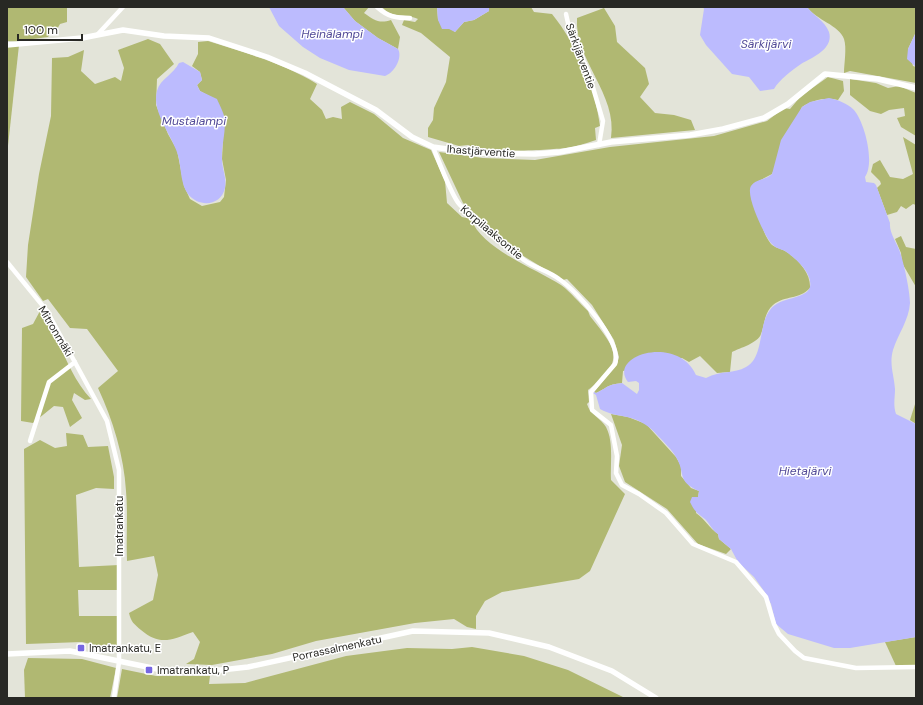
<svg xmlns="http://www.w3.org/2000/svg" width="923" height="705" font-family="'DM Sans',sans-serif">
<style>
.green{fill:#b0b872}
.water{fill:#bcbbfe}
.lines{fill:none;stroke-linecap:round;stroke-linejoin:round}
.minor{stroke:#fff;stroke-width:4.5}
.tertiary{stroke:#fff;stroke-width:5.5}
.poi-dot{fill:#7667e2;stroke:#fff;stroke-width:1.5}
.labels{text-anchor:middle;stroke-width:3;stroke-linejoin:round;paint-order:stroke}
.street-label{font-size:11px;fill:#282824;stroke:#fff}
.poi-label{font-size:11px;fill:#282824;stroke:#fff;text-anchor:start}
.water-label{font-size:12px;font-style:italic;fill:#524a98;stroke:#fff}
</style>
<rect width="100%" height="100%" fill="#e3e4d9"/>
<g class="green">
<polygon points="7,7 67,7 67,22 60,24 56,31 53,31 48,37 33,39 27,42 7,41"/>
<path d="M343,7H369L364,13C374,20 379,24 391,20L400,37L398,49L378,38L355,21Z"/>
<path d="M382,7H437L438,20L455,32L464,22L474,20L489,11V7H531L534,12L552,14C577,45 595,86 600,126L595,128L596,140C586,143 576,147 566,148C548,150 480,154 468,145L459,146L428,137V128L433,120L434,108L446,82L450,57L421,33L402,25L404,20L415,22L418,19C405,13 392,19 382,7Z"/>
<path d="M807,7H916V32L908,49L913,66L916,67V83L850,71L844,73C844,64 847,48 844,39C839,25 816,20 807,7Z"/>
<path d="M604,8L615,26L617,42L645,68L649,84L640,97L655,113L674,115L691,120L695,130L611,138C618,94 574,60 577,18Z"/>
<path d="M148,39L160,44L174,64L157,79L156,105L168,134L177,150L184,186L190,199L202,206L220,202L224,197L226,180L222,159L224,116L211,97L200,91L197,85L202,80L200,72L192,66L198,54V42L208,41C245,53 284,63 317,84L310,99L322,110L326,119L333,117L342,119L341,107L350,102L374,114L403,138L431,150L445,181L447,203L462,217L471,219C482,249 536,269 561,285C571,292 579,303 588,311L590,316C617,350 626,360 588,390L589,402L587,404C590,415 601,418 606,427C614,442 610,464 611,480L625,494L590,571L579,579L502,592L485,601L476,616V629L467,627L454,619L415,623L316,641L272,654L212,665L186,664L194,659L200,642L193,632C171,640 160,646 141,630C134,624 131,622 129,613L153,600L158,575L154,556L127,561C126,538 128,514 126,491C124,456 113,420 98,388L118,371L87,329L70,328L48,299L43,301L26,277L28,245L39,174L51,116L52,58L68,57L84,50L81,71L95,84L115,77L121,81L124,68L118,50Z"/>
<polygon points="7,45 19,45 7,155"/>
<path d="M828,77L843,81L844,91L838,100C825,97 813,100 802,107L772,174L753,184C757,202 759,229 771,244C775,248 780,248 785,251C798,259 811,273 810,288C799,300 785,295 773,305C764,313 765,324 761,334C758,343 740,348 732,352L730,372L717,373L700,356L689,362L682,358L623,371L622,383C606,385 609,387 596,393L594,392L617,364L619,357L614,340L592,305L567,279L563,280L520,254L463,203L439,152L483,158L535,160L610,147L714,136L767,121L784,108L790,109L801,96Z"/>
<polygon points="850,79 876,83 888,88 899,86 916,93 916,136 901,127 897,118 905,116 904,108 889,110 881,114 870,111 850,95"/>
<polygon points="903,137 916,145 916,205 913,204 906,209 901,206 897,212 887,215 877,188 881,184 880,181 871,172 873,164 880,160 890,177 903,179 913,174"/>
<polygon points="901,236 906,247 916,249 916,287 902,263 901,253 895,239"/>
<path d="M40,311C45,321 53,330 57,340C67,361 75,382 91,399L85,400L74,393L72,400L82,418L70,427L63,407L54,406L33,423L21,421L22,328L33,324Z"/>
<polygon points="916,401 916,424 910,420"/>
<path d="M611,414L628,417L646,424L676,457L681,466V476L691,488L699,491L696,513C705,519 709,528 718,534L719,539L731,549L726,554L698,544L667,509L625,482L619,466L622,445Z"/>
<polygon points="66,433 83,435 88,447 108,446 114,477 114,489 96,488 76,495 79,567 119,565 119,590 78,590 79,616 119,616 119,651 82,642 26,644 24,449 40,440 55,448 67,446"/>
<polygon points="916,637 916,666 896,666 885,642"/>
<polygon points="472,647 524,656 568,670 625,698 117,698 122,669 156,676 210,676 209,684 245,683 346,656 407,648 452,649"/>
<polygon points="28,658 82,659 116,668 110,698 25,698 24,670"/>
</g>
<g class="water">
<path d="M269,7H343L355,21L378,38L398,49C403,58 394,73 385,76L349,70L320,58L303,47L279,26Z"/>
<polygon points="437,7 489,7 489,11 474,20 464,22 455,32 449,29 442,29 438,20"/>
<path d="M703,7H807C814,16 825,21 829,32C834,49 812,58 801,64C792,70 779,80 774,89L760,91L749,77L732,74L706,45L700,35L704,9Z"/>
<polygon points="916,32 916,67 907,59 908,49"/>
<path d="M183,62L200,72L202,80L197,85L200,91L217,99C219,104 223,111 224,116C227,129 221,145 222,159C222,169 227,178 225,188C221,206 199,208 188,194C181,185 181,169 179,159C175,138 151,114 157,91C160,79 174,74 179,63Z"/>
<path d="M829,98C838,100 847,103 854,110C865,123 875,163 865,177L866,182L874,183L876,185L890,223C889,233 897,243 900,252C904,264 910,291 910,303C909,320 898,334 893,350C889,364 894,375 895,389C895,398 893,405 896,414L916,424V637L850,648H834L788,634L776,624L771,604L764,591L754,577L738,562L731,549L719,539L718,534C712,530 710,524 705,519C697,513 695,512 690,502L692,497H698L699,491C676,481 686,473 676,457C672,450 664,442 658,436C650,426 640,420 627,417C617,415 609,414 600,409L596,395L593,393L595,390L594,392L596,393C609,387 606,385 622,383L637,394L639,390V383L636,381L628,382C607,355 678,334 696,375L706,378C721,370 734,374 746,367C764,358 758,325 770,310C780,296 806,300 810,287C813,273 795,258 785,251C781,249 775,248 772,244C765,237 745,195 751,186C756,179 766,180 772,174L781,140L802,107L810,102Z"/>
</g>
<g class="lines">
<g class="minor">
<path d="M377,7C388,17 396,18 410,18"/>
<polyline points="566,14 570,32 588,71 603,121 599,145"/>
<polyline points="98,34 123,7"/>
<path d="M433,147C438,159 452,197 460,205C480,225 503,242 524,260C535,268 549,271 559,279C577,291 623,342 615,364L591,392L592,410L611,425L617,456L616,473L622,485L639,494L666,513L693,544L736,562L766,597L774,624L779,634L795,651L804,658L856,668L916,667"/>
<polyline points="7,262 47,311 107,421 119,470 119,662 114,698"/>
<polyline points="30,441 49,382 75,362"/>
</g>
<g class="tertiary">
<polyline points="7,45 82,38 123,30 164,36 209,38 267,57 305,73 376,110 412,137 433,147 476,153 535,154 560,152 611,142 690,135 723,129 764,118 788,104 825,74 878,79 916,88"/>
<polyline points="7,654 70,651 162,670 212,671 248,667 413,631 489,633 549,647 612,671 656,698"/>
</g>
</g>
<g class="poi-dot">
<rect x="77" y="644" width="8" height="8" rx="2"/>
<rect x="145" y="666" width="8" height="8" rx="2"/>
</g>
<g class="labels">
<g class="street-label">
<text transform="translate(581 56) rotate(70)" y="4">Särkijärventie</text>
<text transform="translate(481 151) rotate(4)" y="4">Ihastjärventie</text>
<text transform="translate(492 232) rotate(40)" y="4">Korpilaaksontie</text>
<text transform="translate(56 331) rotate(59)" y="4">Mitronmäki</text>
<text transform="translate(119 526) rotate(-90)" y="4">Imatrankatu</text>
<text transform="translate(337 648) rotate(-12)" y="4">Porrassalmenkatu</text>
</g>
<g class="poi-label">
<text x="89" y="652">Imatrankatu, E</text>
<text x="157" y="674">Imatrankatu, P</text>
</g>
<g class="water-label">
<text x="332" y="38">Heinälampi</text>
<text x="766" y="48">Särkijärvi</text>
<text x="194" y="125">Mustalampi</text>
<text x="805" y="475">Hietajärvi</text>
</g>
</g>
<rect width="923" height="705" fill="none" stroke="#282824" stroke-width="16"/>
<path d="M18 34v6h64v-6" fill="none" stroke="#282824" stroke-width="2"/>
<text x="24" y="34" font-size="12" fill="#282824" stroke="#ffffff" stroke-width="3" paint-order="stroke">100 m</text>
</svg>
